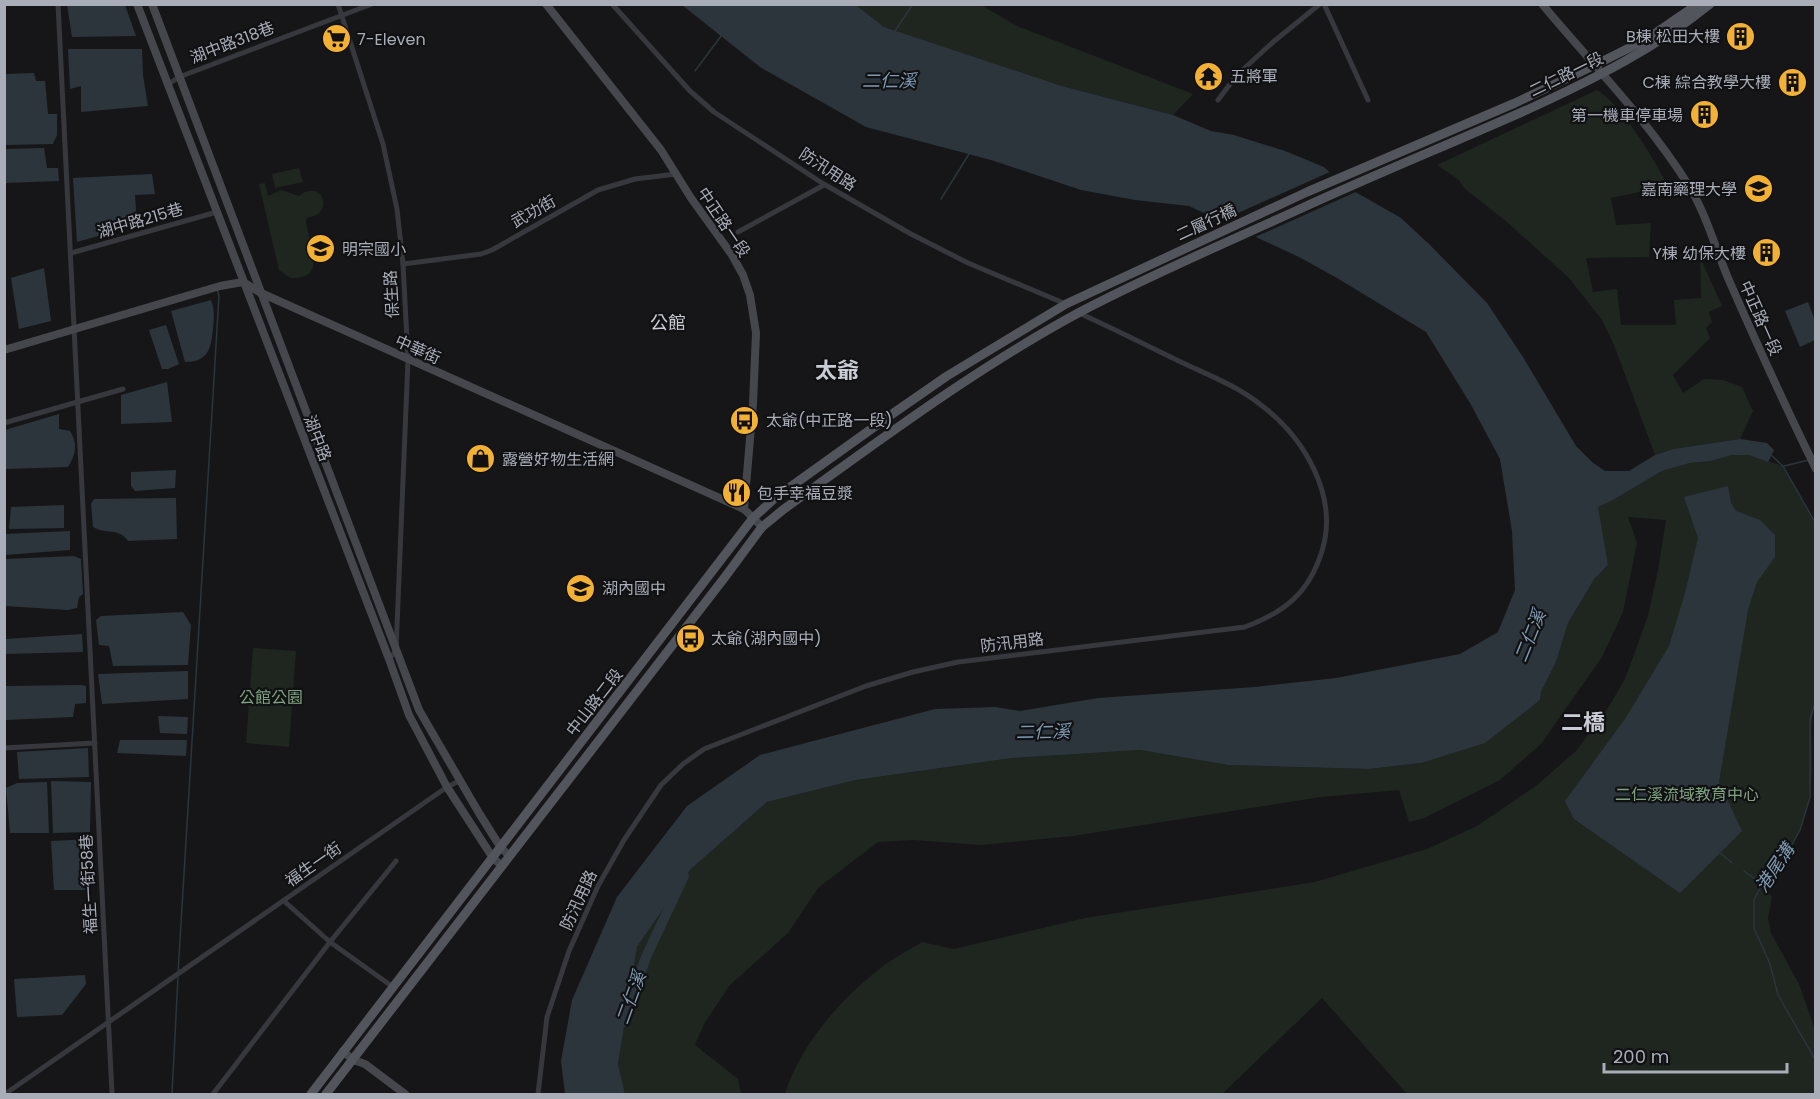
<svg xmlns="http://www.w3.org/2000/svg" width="1820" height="1099" font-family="Poppins,'Noto Sans TC',sans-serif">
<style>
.green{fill:#1e261f}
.water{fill:#2c353c}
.pier{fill:#161618}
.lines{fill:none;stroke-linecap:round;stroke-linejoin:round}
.stream{stroke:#2c353c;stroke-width:1.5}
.river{stroke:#2c353c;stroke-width:10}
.street{stroke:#37383d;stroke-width:5}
.secondary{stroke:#45474d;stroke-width:8}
.primary{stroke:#53555c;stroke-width:9}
.labels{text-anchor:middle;stroke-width:4.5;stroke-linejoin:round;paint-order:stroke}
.poi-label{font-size:16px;fill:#a8adb8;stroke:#111113;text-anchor:start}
.street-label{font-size:16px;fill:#a8adb8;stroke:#111113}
.park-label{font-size:16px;fill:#7fa381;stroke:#111113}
.water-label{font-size:18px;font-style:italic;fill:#7f9bb3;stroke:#111113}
.neighbourhood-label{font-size:18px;fill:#c9ccd4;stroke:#111113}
.district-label{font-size:22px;font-weight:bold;fill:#c9ccd4;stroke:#111113}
</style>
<rect width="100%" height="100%" fill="#161618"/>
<g class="green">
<polygon points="856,5 981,5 1017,26 1193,94 1173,115 1062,86 884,27"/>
<path d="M1597,90C1622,105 1654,159 1668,186L1611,198L1616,225L1651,223L1649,257L1586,258L1593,292L1617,289L1621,325H1676L1674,300L1701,298L1700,257L1722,306L1709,312L1712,322L1706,328L1710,338L1673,375L1683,393L1704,379L1723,380L1742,387L1753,411L1740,439L1673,449L1655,455L1614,345L1602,320L1569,278L1507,222L1464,188L1459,180L1437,165Z"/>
<polygon points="299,168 303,182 275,188 272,174"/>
<path d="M265,183L268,196L281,190L299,196C317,181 331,202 319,213C315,217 310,216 306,219C306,240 331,280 290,278L279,270L259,184Z"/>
<path d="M1732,455H1749L1783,466L1815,524L1816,700C1809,724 1812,740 1812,764C1811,814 1796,848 1763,884L1772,897L1768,918L1771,933L1799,984L1815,1030V1094H1407L1322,998L1222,1094H785C799,1046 843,996 882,967C895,957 909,950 922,942L954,949L1085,918L1315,882L1427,849L1477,826L1537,785L1576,751L1608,708L1625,679L1648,616L1658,570L1666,520L1628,517L1637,543L1623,612L1602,657L1541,744L1500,780L1422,819L1409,822L1399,790L1321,797L1073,836L981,845L913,840L878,842L818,888L788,933L729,986L704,1024L695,1045L738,1079L741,1094H625L618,1064L637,947L690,870L767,802L856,780L1012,758L1140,750L1228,765L1369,769L1421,763L1540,700L1541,692L1556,662L1568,623L1595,578L1608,565L1597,507L1613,500L1662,471L1690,463L1711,461Z"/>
<polygon points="253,648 296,651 289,747 246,743"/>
</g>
<g class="water">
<polygon points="67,5 125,5 136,36 72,37"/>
<polygon points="682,5 856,5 884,27 1062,86 1173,115 1211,131 1234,135 1285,151 1324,167 1345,186 1401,218 1429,244 1487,303 1523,357 1576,446 1592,462 1605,471 1629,471 1655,455 1673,449 1740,439 1767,443 1774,450 1768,462 1749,455 1732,455 1711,461 1690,463 1662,471 1613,500 1598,507 1608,565 1595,578 1568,623 1556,662 1541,692 1540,700 1485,743 1421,763 1369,769 1228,765 1140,750 1012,758 856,780 767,802 690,870 637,947 618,1064 625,1094 565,1094 561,1061 572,1000 617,897 687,806 760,755 935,709 995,707 1020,711 1098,698 1255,687 1336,678 1460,654 1498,632 1515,590 1512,531 1500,459 1470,403 1426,332 1337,278 1299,257 1189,206 1135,200 1081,190 991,160 866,127 760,67"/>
<polygon points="68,49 142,49 143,75 148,106 81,112 81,86 70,89"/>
<polygon points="34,73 36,81 45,81 48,114 57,114 57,135 53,144 5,145 5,74"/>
<polygon points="44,148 47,168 58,168 59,181 5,183 5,149"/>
<polygon points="152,174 155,194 135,195 137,225 77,242 73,178"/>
<polygon points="44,268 51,321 19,329 11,278"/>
<path d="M211,300C215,311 214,318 213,329C211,349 208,362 185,362L171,311Z"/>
<polygon points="1808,302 1815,321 1815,340 1800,347 1785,311"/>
<polygon points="166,325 179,364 168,369 162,369 149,330"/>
<polygon points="167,382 172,422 121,424 121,395"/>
<path d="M59,414V429L70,431C78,443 76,455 68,467L5,469V430Z"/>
<polygon points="176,470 175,488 135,491 131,486 131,472"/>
<polygon points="1728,486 1731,503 1736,511 1760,520 1775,535 1775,557 1757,582 1748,610 1719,782 1742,831 1680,893 1574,819 1565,801 1625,719 1669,646 1685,593 1698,538 1684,497"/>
<path d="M176,498L177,539L128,541C119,527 105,535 93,527L91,504L94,499Z"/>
<polygon points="64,505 64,528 9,529 11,507"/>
<polygon points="70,531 70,550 5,555 5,534"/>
<polygon points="74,556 81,559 83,594 79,597 77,608 68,610 5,606 5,559"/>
<polygon points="183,612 191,625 188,665 113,666 109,646 99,645 96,620 101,616"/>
<polygon points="82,634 83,652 5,654 5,639"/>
<polygon points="188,671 188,699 102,704 98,674"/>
<polygon points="81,685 86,686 86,703 75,704 73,717 5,720 5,686"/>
<polygon points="158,716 188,717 187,734 160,733"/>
<polygon points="120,740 187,740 186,756 117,753"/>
<polygon points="88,748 89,777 19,779 17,752"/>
<polygon points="51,781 91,782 90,832 53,833"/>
<polygon points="47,782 49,833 10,833 6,788 17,783"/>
<polygon points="92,839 93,882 89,890 54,890 51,841"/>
<polygon points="85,975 86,984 62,1015 17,1017 14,979"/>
</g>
<polygon class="pier" points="1332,171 1346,184 1358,191 1253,238 1218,222"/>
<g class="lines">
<g class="stream">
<polyline points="895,31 913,4"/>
<polyline points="695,71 721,36"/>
<polyline points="941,199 969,154"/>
<polyline points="1771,455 1783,466 1816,524"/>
<polyline points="1784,466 1809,460"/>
<polyline points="1816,700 1810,719 1810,797 1800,830 1781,865 1762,884 1754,900 1754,928 1770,964 1778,995 1816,1061"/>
<polyline points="1719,852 1732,863"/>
<polyline points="1744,871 1762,884"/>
<polyline points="178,973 219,296 217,289"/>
<polyline points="172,1094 178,977"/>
</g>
<polyline class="river" points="623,1022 646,957 684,876"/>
<g class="street">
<polyline points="58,4 112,1094"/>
<polyline points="338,4 383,144 397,209 403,264 408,359 396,651 389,659"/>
<polyline points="612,4 690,91 714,112 822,183 911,234 968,263 1066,304"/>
<polyline points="1324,4 1368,100"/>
<polyline points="167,85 179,77 372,4"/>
<polyline points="1218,100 1237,75 1273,42 1320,4"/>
<polyline points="738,232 824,185"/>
<polyline points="71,253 217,212"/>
<polyline points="403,264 481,254 492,250 598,190 635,179 676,174"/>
<polyline points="4,423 123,389"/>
<polyline points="4,748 95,743"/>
<polyline points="284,901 330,942 393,987"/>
<polyline points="5,1094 447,787 459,781"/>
<polyline points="213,1094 330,942 396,861"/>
<path d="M538,1094L547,1017L569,951L598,886L624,840L661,785L683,764L704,749L866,686L913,672L958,662L1245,627C1285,612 1309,593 1322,551C1339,496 1304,437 1261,405C1239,387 1211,376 1185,364C1150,347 1114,329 1079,313"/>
</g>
<g class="secondary">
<polyline points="137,4 389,659 409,715 447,787 493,858 502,866"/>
<polyline points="152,4 419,710 479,813 501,848 510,856"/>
<polyline points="546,4 661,150 691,198 732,255 743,275 750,295 756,333 753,404 744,509 762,527"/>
<path d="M1542,4C1592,64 1648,120 1689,186C1706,214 1715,247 1728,278C1756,342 1785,406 1816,469"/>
<polyline points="4,350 220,286 243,282 261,293 744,509"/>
<polyline points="343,1051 353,1060 365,1064 405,1094"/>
</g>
<g class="primary">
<polyline points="311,1094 753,518 775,498 895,412 947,376 1066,304 1307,192 1515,103 1595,65 1647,39 1698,4"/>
<path d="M326,1094L725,577L762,527L784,509C880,440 976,368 1080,312C1152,274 1228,242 1302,208C1378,173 1455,142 1531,108C1594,79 1656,48 1710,4"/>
</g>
</g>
<defs>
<symbol id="building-disc" viewBox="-11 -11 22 22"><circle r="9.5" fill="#f2b134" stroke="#111113"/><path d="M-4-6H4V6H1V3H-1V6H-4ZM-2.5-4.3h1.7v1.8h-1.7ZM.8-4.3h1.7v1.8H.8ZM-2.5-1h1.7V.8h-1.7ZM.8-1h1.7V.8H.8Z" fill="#111"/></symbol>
<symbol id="supermarket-disc" viewBox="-11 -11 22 22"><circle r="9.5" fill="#f2b134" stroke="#111113"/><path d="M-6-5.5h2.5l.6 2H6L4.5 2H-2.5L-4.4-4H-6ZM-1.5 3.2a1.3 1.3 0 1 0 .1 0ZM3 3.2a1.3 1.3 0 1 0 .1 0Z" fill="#111"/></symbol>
<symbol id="temple-disc" viewBox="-11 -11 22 22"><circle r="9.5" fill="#f2b134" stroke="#111113"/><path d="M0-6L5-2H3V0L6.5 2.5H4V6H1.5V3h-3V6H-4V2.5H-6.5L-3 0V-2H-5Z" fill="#111"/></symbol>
<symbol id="university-disc" viewBox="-11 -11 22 22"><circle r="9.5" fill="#f2b134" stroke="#111113"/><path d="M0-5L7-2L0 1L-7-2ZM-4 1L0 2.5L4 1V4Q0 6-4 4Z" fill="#111"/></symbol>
<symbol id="school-disc" viewBox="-11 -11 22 22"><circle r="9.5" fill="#f2b134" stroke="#111113"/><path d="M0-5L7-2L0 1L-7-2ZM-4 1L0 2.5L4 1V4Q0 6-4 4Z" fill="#111"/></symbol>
<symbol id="bus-disc" viewBox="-11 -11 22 22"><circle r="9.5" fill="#f2b134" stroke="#111113"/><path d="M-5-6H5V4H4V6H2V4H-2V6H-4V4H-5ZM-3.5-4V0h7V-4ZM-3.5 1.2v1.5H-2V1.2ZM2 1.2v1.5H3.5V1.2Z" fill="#111"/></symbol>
<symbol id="shop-disc" viewBox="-11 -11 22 22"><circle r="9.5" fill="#f2b134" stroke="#111113"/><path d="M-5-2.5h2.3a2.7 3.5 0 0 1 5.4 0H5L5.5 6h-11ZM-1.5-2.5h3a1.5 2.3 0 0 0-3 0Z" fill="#111"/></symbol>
<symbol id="restaurant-disc" viewBox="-11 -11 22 22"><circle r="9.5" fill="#f2b134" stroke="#111113"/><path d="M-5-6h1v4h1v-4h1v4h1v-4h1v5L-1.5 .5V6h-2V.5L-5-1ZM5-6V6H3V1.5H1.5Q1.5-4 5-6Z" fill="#111"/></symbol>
</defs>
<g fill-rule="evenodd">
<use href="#building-disc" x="1724" y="20" width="33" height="33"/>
<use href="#supermarket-disc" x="320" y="22" width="33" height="33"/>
<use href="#temple-disc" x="1192" y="60" width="33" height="33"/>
<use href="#building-disc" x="1776" y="66" width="33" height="33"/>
<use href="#building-disc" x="1688" y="98" width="33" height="33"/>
<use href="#university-disc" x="1742" y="172" width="33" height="33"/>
<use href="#school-disc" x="304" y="232" width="33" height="33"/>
<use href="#building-disc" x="1750" y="236" width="33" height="33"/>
<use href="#bus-disc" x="728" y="404" width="33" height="33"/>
<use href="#shop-disc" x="464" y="442" width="33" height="33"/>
<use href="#restaurant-disc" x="720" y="476" width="33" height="33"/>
<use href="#school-disc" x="564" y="572" width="33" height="33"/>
<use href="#bus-disc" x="674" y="622" width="33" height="33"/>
</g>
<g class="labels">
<g class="poi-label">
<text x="1720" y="42" text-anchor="end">B棟 松田大樓</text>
<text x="357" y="45">7-Eleven</text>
<text x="1230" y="82">五將軍</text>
<text x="1771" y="88" text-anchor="end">C棟 綜合教學大樓</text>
<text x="1683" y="121" text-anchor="end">第一機車停車場</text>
<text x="1737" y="195" text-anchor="end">嘉南藥理大學</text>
<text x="342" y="255">明宗國小</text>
<text x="1746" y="259" text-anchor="end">Y棟 幼保大樓</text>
<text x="766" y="426">太爺(中正路一段)</text>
<text x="502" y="465">露營好物生活網</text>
<text x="757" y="499">包手幸福豆漿</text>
<text x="602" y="594">湖內國中</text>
<text x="711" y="644">太爺(湖內國中)</text>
</g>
<g class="street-label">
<text transform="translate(232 42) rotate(-21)" y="6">湖中路318巷</text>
<text transform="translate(1566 74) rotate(-26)" y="6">二仁路一段</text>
<text transform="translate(828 169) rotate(33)" y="6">防汛用路</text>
<text transform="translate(533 211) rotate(-29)" y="6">武功街</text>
<text transform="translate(140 220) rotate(-16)" y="6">湖中路215巷</text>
<text transform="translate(724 222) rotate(56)" y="6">中正路一段</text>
<text transform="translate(1206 222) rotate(-25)" y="6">二層行橋</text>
<text transform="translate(391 294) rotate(-93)" y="6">保生路</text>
<text transform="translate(1761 318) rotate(66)" y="6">中正路一段</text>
<text transform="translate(418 349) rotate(24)" y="6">中華街</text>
<text transform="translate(318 438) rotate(69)" y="6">湖中路</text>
<text transform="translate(1012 642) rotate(-7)" y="6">防汛用路</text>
<text transform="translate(594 702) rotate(-52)" y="6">中山路二段</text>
<text transform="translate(313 864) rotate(-35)" y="6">福生一街</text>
<text transform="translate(88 884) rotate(-93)" y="6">福生一街58巷</text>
<text transform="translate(578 900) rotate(-65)" y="6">防汛用路</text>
</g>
<g class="park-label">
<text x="271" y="703">公館公園</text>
<text x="1687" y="800">二仁溪流域教育中心</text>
</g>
<g class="water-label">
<text x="889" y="87">二仁溪</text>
<text transform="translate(1530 636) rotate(-68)" y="6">二仁溪</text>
<text transform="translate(1043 732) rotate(-1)" y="6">二仁溪</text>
<text transform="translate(1775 868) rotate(-56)" y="6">港尾溝</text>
<text transform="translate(631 998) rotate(-70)" y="6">二仁溪</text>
</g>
<g class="neighbourhood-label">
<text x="668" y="329">公館</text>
</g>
<g class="district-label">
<text x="837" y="378">太爺</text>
<text x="1583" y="730">二橋</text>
</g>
</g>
<rect width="1820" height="1099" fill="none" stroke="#a8adb8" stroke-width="12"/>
<path d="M1604 1063v9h183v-9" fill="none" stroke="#a8adb8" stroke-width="3"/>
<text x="1613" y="1063" font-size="18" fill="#a8adb8" stroke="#111113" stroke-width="4.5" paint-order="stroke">200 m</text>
</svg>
